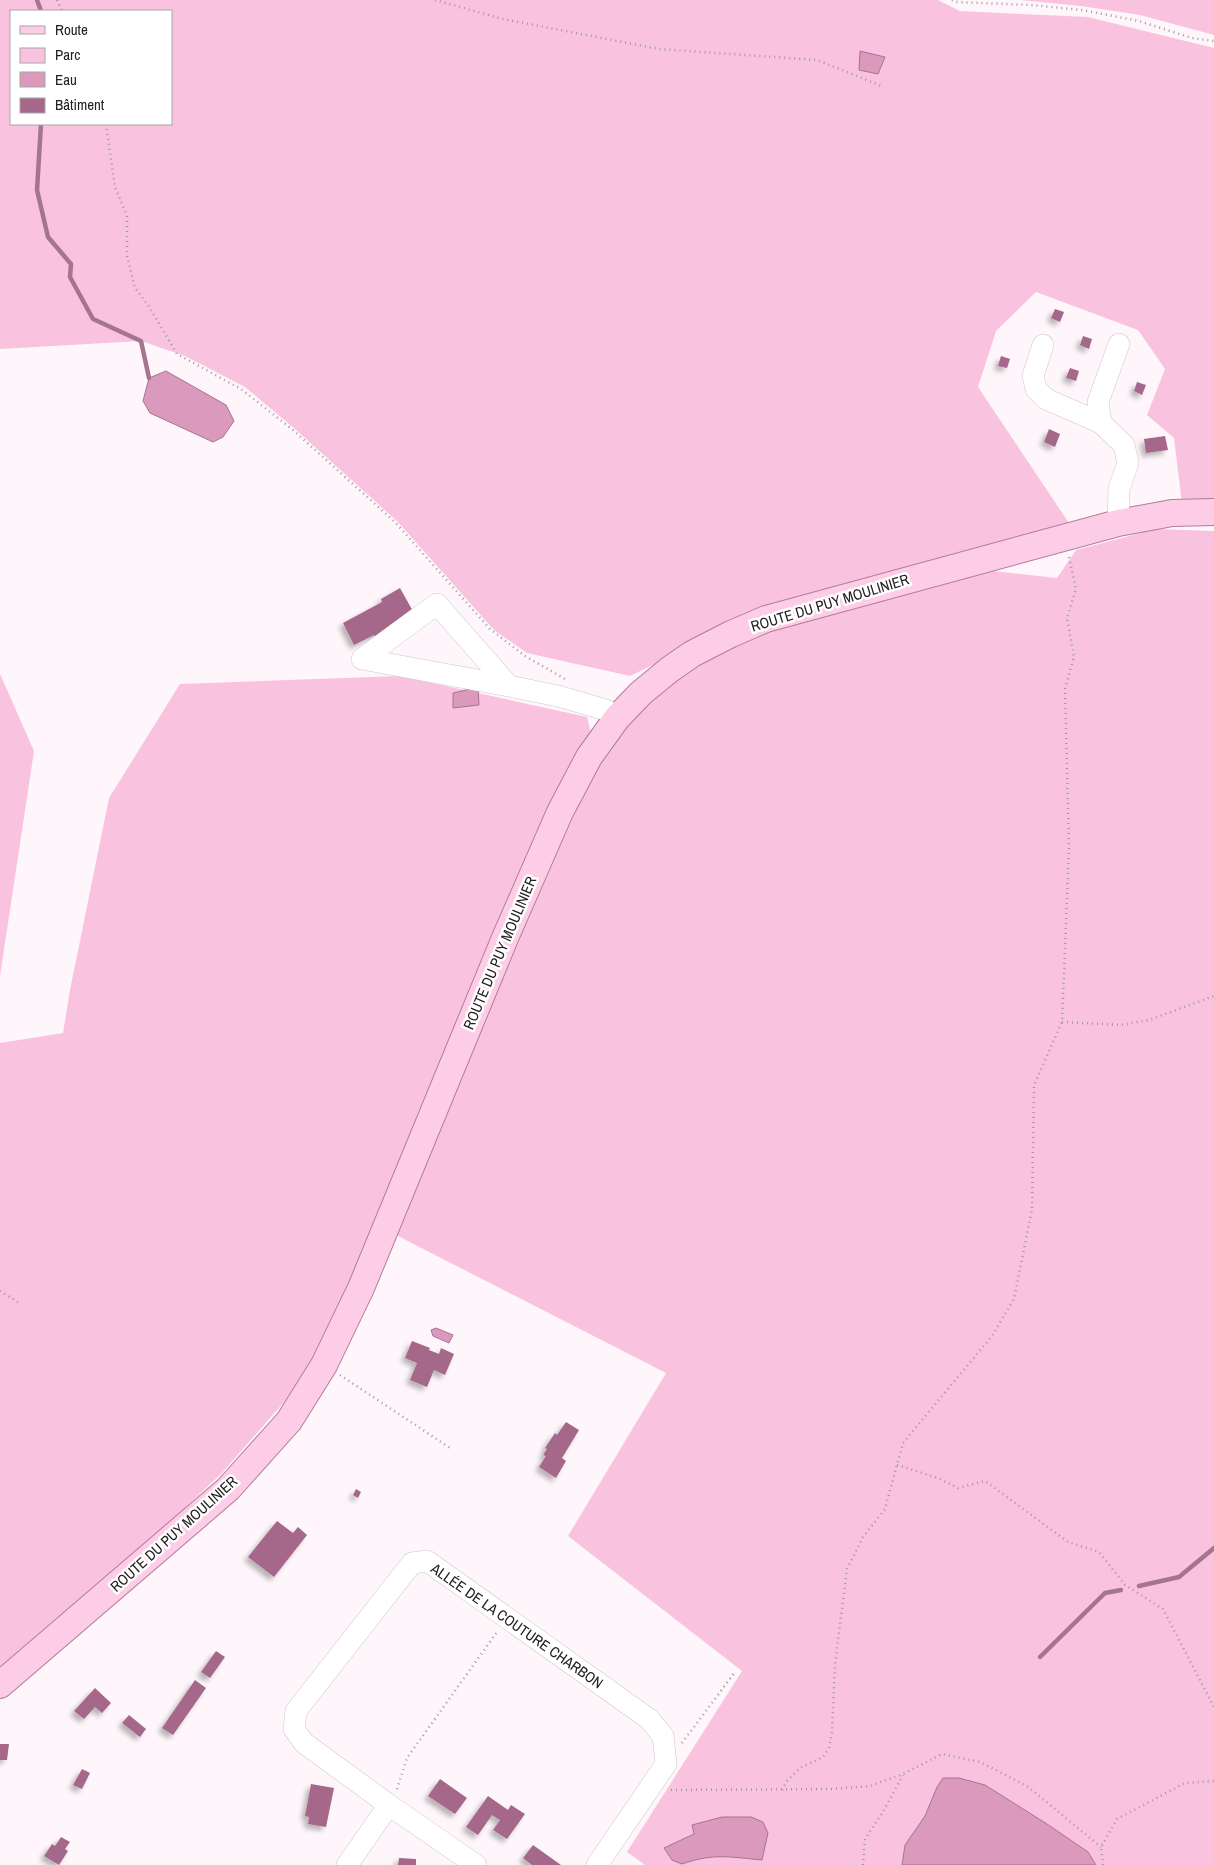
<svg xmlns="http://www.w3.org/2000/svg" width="1214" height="1865" font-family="'Archivo Narrow',sans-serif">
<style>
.green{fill:#f9c3e0;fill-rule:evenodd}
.water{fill:#db99be;stroke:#a4758f}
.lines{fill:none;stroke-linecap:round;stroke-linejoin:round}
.stream{stroke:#a4758f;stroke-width:4.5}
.building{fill:#a5678a;filter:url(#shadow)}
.minor-casing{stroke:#d1c5cb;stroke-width:22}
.major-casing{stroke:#b07b99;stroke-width:28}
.path{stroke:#9f999c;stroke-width:2.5;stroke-dasharray:1 4;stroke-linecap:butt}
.minor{stroke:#fff;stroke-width:21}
.major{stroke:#fdcde8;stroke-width:26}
.labels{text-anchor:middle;stroke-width:5;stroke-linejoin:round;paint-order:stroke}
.street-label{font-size:15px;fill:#242022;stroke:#fff}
</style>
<defs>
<filter id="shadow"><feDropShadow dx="-4" dy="4" stdDeviation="2.5" flood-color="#0004"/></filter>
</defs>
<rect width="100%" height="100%" fill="#fef6fa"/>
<g class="green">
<path d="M0,0H938L960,11L1088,17L1214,48V506L1182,504L1174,438L1147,415L1165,369L1138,330L1036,292L996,331L978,387L1071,526L784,602L630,676L527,653L494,630L397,521L295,429L245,387L185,356L141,341L0,349ZM11,11H171V124H11Z"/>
<polygon points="1020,0 1214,0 1214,35 1140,15 1081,6"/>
<polygon points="1156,529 1214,531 1214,1865 645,1865 627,1852 742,1671 568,1536 666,1373 392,1233 556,843 594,764 645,701 706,657 801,619 993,571 1057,578 1076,550"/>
<polygon points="0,674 34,751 0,976"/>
<polygon points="400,676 587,717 591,733 348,1289 324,1340 285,1401 221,1474 23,1659 0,1672 0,1043 63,1033 70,990 109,798 180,684"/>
</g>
<g class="water">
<polygon points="860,51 885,57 878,74 859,70"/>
<polygon points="166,371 226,405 234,421 223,437 213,442 150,413 143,401 149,378"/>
<polygon points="478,687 479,705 453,708 453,693"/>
<polygon points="436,1328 453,1335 449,1343 433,1336 431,1330"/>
<polygon points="943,1778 959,1778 985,1785 1047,1824 1088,1852 1096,1865 902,1865 905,1845 925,1816 937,1787"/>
<path d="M722,1817H751L763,1822L768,1833L762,1860C730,1857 713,1853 682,1864L672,1860L664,1848L694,1834L692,1825Z"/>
</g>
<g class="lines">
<g class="stream">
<polyline points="37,0 41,11"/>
<polyline points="41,124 37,190 48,237 71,264 70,277 93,319 141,341 149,378"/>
<polyline points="1139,1586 1179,1577 1214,1548"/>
<polyline points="1040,1657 1105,1593 1121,1590"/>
</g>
</g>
<g class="building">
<polygon points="1055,309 1064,312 1060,322 1051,318"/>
<polygon points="1083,336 1092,339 1089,349 1080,345"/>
<polygon points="1001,356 1010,359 1007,368 998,366"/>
<polygon points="1070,368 1079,371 1076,381 1066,378"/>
<polygon points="1137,382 1146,385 1142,395 1134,391"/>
<polygon points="1049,429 1060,434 1055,447 1044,442"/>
<polygon points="1165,436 1168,450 1146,453 1144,439"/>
<polygon points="400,588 414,613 375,637 374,635 354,645 343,623 382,602 381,599"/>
<polygon points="412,1341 430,1348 429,1350 439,1354 441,1348 454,1354 445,1375 434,1370 427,1387 410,1380 417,1363 405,1358"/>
<polygon points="566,1422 579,1430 562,1458 566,1461 556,1478 539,1467 546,1456 543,1455 547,1449 545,1448 555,1433 557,1435"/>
<polygon points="356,1489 361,1492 358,1498 353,1495"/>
<polygon points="277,1521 293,1533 298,1527 307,1535 274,1577 248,1557"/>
<polygon points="216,1651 225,1657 210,1678 201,1672"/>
<polygon points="195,1680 206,1688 173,1735 162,1728"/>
<polygon points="95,1688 111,1703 102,1713 95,1707 84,1719 74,1711"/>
<polygon points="129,1715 146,1729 140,1737 122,1723"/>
<polygon points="0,1744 9,1744 7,1760 0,1760"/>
<polygon points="82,1769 90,1773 82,1789 73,1785"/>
<polygon points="440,1779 467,1798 455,1814 428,1796"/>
<polygon points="311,1784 334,1788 326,1827 308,1824 309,1817 305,1816"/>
<polygon points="488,1796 508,1810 511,1805 525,1814 507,1839 493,1830 500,1820 492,1815 478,1835 466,1827"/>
<polygon points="61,1837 70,1842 65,1849 68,1851 59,1865 44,1856 52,1844 55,1846"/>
<polygon points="533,1845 561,1865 532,1865 523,1858"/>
<polygon points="399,1858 416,1859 416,1865 398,1865"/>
</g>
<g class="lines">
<defs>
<g id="minor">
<polyline points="1043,345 1033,376 1036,389 1046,399 1101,423 1124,445 1128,463 1119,489 1118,523"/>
<polyline points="1101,423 1098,402 1119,344"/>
<polyline points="509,686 362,659 437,604 509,686 558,696 606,710 617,718"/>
<polyline points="389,1805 304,1743 294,1729 296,1711 412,1563 427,1561 649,1719 663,1736 666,1764 597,1865"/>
<polyline points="347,1865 389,1805 476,1865"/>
</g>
<polyline id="major" points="0,1685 228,1489 289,1421 324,1365 361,1288 505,938 560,812 589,757 617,718 641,693 669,670 692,654 731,634 766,619 1118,523 1172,513 1214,512"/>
</defs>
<use href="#minor" class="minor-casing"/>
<use href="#major" class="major-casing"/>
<g class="path">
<polyline points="57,0 62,11"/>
<polyline points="435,0 503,19 659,49 817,60 884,87"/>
<polyline points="952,0 956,2 1031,5 1082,10 1139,21 1192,38 1214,41"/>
<polyline points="106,124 115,187 127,216 127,256 135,288 148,305 177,354 241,389 293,430 395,522 490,629 525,656 565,679"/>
<polyline points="1062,1022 1121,1025 1149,1020 1214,996"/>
<polyline points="0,1291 21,1304"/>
<polyline points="340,1375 450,1448"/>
<polyline points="897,1465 938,1478 958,1488 985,1481 1068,1542 1099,1552 1125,1585 1163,1609 1214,1707"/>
<polyline points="682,1743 735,1672"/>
<polyline points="397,1789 407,1758 497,1632"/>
<polyline points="671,1790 831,1789 870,1786 903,1774 942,1754 980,1762 1027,1786 1101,1847"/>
<polyline points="782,1790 787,1781 800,1768 823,1757 829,1748 832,1732 835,1664 847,1569 863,1537 885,1509 903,1443 992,1336 1014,1299 1032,1209 1034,1085 1062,1022 1069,848 1065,689 1074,657 1067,618 1076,589 1069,557"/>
<polyline points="863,1865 865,1839 883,1812 903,1775"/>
<polyline points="1103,1865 1101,1847 1117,1819 1185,1783 1214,1781"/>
</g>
<use href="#minor" class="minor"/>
<use href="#major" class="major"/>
</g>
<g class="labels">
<g class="street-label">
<text transform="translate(830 603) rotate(-17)" y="5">ROUTE DU PUY MOULINIER</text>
<text transform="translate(500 953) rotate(-67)" y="5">ROUTE DU PUY MOULINIER</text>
<text transform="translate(174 1534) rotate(-42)" y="5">ROUTE DU PUY MOULINIER</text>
<text transform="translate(517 1626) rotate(35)" y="5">ALLÉE DE LA COUTURE CHARBON</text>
</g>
</g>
<rect x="10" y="10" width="162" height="115" fill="#ffffff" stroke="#a7a6a7"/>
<rect x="20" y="26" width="25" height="8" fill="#fdcde8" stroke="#a7a6a7"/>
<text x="55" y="35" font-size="15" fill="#242022">Route</text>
<rect x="20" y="48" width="25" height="15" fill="#f9c3e0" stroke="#a7a6a7"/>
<text x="55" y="60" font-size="15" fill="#242022">Parc</text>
<rect x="20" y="72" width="25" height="15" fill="#db99be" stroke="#a7a6a7"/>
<text x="55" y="85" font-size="15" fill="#242022">Eau</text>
<rect x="20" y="98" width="25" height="15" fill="#a5678a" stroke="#a7a6a7"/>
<text x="55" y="110" font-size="15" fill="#242022">Bâtiment</text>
</svg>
